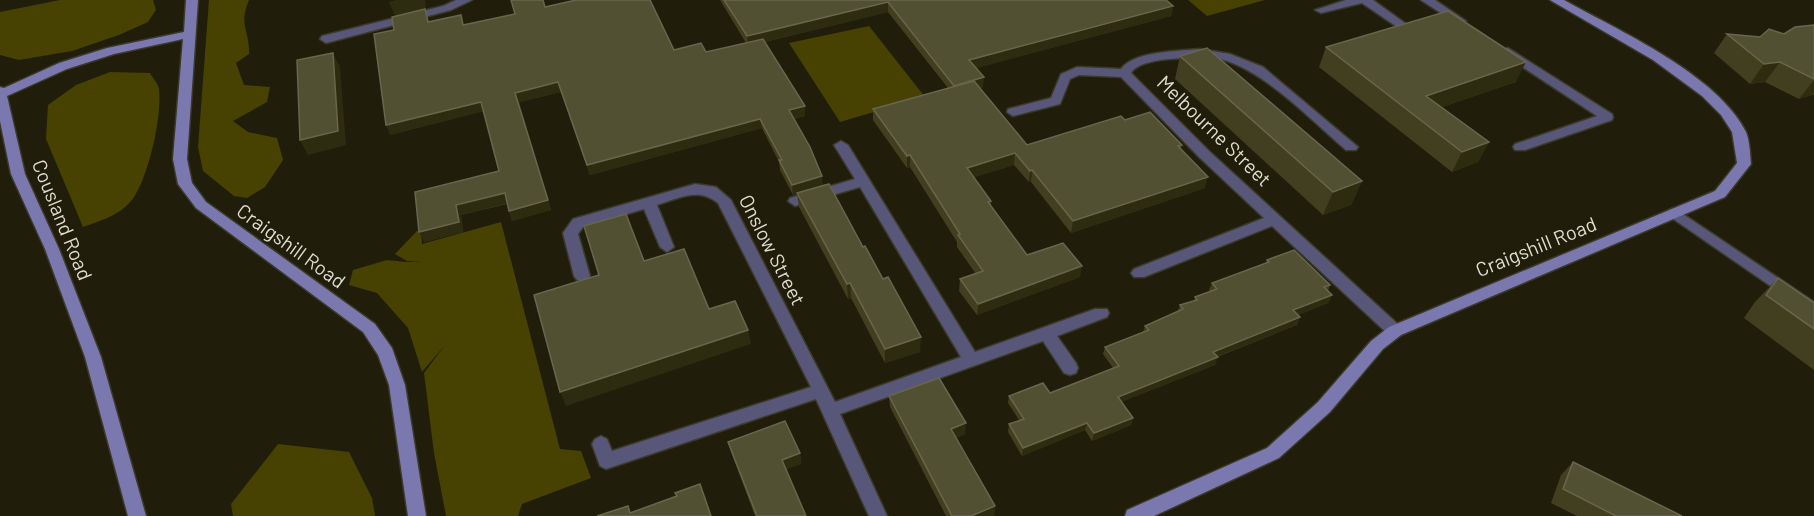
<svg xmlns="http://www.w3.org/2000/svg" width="1814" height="516" font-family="Barlow,sans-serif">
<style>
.green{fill:#474201}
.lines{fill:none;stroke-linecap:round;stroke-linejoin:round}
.street-casing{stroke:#3b3927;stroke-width:3}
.secondary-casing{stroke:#3b3927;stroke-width:3}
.street{fill:#58577a;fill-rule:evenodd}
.secondary{fill:#7a78af;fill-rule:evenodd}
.wall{fill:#413f20}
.shaded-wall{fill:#2d2b10}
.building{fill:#525033;stroke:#68664c;stroke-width:1.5}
.labels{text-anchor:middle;stroke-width:4.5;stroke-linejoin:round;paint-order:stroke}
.street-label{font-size:20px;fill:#deddd1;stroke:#201e0b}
</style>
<rect width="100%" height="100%" fill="#201e0b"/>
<g class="green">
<polygon points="60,0 153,0 156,10 148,22 119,35 72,51 19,60 0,55 0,12"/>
<path d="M209,0H249C238,25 250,31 249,54L236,63L244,85L270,87L267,102L233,121L248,132L277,138L283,160L265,187L247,198L234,196L203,171L198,147Z"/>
<polygon points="1188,0 1265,0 1207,16"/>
<polygon points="869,26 925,97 840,122 789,43"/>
<path d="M110,72L150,73C153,78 158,84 159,89C162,117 149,174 134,197C122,215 102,220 83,227L46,139L48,105L76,85Z"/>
<polygon points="501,222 560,449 581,451 591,478 522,504 518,516 446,516 434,453 424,373 445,345 422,372 408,328 377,293 349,285 353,270 387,260 406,262 422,261 407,261 395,254 417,231 421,230 422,244"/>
<polygon points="278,444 349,452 372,498 375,516 233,516 231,504"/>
</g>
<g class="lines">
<defs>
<g id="street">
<polygon points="456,0 472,0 451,10 326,43 320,39 322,36 443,6"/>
<polygon points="1346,0 1373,0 1413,29 1407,32 1403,31 1362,3 1321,13 1315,10"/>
<polygon points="1421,0 1435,0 1466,21 1464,23 1456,23"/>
<polygon points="1508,48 1612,114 1613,117 1612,120 1525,150 1515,150 1513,147 1515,144 1597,116 1504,55 1504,49"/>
<path d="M1200,49L1230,54L1263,67L1358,147L1356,150H1346C1312,121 1267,73 1224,60C1206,55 1187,58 1169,59C1158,60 1137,63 1131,73L1209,151L1401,327L1403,331L1401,335L1395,337L1389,335L1272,226L1144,277H1134L1131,273L1134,269L1264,218L1199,157L1121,77L1079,75L1070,79L1060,104L1013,116L1007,112L1008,109L1051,98L1061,74L1077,67L1121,69C1134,51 1179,51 1200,49Z"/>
<path d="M841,141L848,145L975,352L1095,309H1107L1109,313L1107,317L1057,336L1076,363L1078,368L1076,373L1070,375L1064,373L1043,341L840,414L887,516H869L816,399L606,469L600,466L592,444L595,439L601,436L607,439L612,451L811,387L718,203C698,187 680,198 657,205L674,247L667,252L660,247L644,209L583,227L578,234L590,276L587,280H577L574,276L563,233L573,219L695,184L716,187L731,200L835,402L961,357L860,187L795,206L788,201L790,198L855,179L834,145Z"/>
<polygon points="1674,208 1814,302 1814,316 1669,216 1667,213 1669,210"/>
</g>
<g id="secondary">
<polygon points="186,0 198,0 187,159 192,183 206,202 375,324 392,348 405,385 426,516 408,516 389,385 378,355 363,332 196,208 178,184 173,159 183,39 114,54 67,69 7,96 25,174 59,249 101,357 146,516 128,516 85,357 45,249 11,174 0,121 0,87 4,88 59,63 107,48 184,32"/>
<path d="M1550,0H1564C1619,31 1717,74 1746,132C1750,142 1750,154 1751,164L1725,197L1401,335L1383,349L1330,412L1279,458L1154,516H1125L1127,510L1267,448L1318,402L1371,341L1389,327L1715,191L1737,163L1732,132L1721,115L1702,96L1653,60Z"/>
</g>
</defs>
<use href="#street" class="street-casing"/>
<use href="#secondary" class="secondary-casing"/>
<use href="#street" class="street"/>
<use href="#secondary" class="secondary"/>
</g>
<g class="wall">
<polygon points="720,0 1166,0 1173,6 1171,16 976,68 983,87 980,88 1027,145 1125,120 1182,145 1181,150 1205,188 1071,233 1031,182 1029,182 1014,165 974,177 991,201 991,206 1027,255 1080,277 977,315 959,291 960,279 976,274 957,247 957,242 910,167 907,168 873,120 873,109 948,88 888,12 765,42 805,116 794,119 823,185 920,352 885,363 851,298 848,299 799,207 797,194 793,195 780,170 779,162 762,128 590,175 561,92 519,102 551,210 512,221 507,204 461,215 463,232 424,242 499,171 483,111 390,135 425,9 429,22 464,25 545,7 674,50 706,52 746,43"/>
<polygon points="1814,25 1814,95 1812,95 1799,99 1765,82 1750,84 1714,53 1727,34 1760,37 1784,34"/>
<polygon points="1326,47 1516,82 1442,107 1489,142 1478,162 1452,172 1319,67"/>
<polygon points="1180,56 1362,181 1351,205 1323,215 1175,79"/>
<polygon points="1267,260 1330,285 1328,291 1332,295 1328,303 1298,315 1300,317 1297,325 1217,357 1215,365 1121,402 1133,418 1131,425 1092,441 1085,430 1022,456 1008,432 1009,424 1019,420 1008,403 1009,396 1050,393 1113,368 1103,354 1105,347 1143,332 1145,326 1178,311 1180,305 1194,301 1195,297 1210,292 1209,290 1212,283 1266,263"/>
<polygon points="1778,278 1814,303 1814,370 1744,318 1755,302"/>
<polygon points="889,396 965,434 956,438 995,506 994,516 946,516 890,407"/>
<polygon points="728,442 800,453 801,464 786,469 806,516 755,516 731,452"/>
<polygon points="1573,462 1682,516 1577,516 1551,503 1561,475"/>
</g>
<g class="shaded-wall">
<polygon points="396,0 425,0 426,8 395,16 389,2"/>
<polygon points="888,2 888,12 748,46 747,36"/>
<polygon points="1173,6 1171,16 969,70 969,60"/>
<polygon points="333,53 340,67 346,145 308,155 300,140"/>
<polygon points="1526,62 1516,82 1417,116 1426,96"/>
<polygon points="1780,62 1765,82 1750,84 1764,64"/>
<polygon points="984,77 983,87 954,96 954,86"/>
<polygon points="1814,80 1814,92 1812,95 1799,99"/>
<polygon points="558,82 561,92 519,102 551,210 512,221 509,211 515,93"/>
<polygon points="481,102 485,111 390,135 386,125"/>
<polygon points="805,106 805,116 790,120 789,110"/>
<polygon points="760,119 762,128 590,175 587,165"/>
<polygon points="1489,142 1478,162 1452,172 1462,152"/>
<polygon points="1015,153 1014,165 966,180 967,168"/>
<polygon points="910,155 910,167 907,168 907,156"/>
<polygon points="1032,170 1031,182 1029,182 1030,171"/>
<polygon points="822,176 823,186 793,195 792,185"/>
<polygon points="1208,177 1205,188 1071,233 1073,221"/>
<polygon points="1362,181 1351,205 1323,215 1333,192"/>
<polygon points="505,193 508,203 461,215 463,232 424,242 419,232 456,205"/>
<polygon points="1082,266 1080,277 977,315 978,304"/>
<polygon points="850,283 851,298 848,299 847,284"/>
<polygon points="1332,295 1328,303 1290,318 1293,310"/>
<polygon points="1300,317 1297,325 1210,359 1213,352"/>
<polygon points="748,330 751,344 566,406 560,392"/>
<polygon points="921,337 920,352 885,363 885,349"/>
<polygon points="1218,357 1215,365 1116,404 1118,397"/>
<polygon points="1133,418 1131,425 1092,441 1094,433"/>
<polygon points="966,423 965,434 950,440 951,429"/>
<polygon points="1087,423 1085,430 1022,456 1023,448"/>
<polygon points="800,453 801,464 784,470 782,460"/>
<polygon points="995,506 994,516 971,516"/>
</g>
<g class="building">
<polygon points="511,0 543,0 545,7 576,0 650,0 674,50 701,43 706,52 763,39 805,106 789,110 810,147 822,176 792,185 779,160 782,160 760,119 587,165 558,82 515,93 548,200 509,211 505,193 456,205 459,222 419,232 415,192 499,171 481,102 386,125 374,34 394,30 392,17 425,9 428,22 461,15 463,25 515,14"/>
<polygon points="724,0 1166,0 1173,6 969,60 984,77 954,86 888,2 747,36"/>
<polygon points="1448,11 1526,62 1426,96 1489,142 1462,152 1326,47"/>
<polygon points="1814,25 1814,79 1780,62 1764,64 1727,34 1760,37 1769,29 1784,34 1795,27"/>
<polygon points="1207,48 1362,181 1333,192 1180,56"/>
<polygon points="333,53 338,131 300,140 297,60"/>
<polygon points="974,81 1027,145 1121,116 1125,120 1150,112 1182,145 1178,146 1208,177 1073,221 1032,170 1030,171 1015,153 967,168 991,201 988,202 1027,255 1063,243 1082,266 978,304 960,279 983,271 958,235 960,234 910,155 907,156 873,109"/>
<polygon points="829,184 863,247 865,246 883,279 888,277 921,337 885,349 850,283 847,284 797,193"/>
<polygon points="626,214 644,261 684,249 709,309 735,301 748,330 560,392 534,295 599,275 584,226"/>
<polygon points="1294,250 1330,285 1324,287 1332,295 1293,310 1300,317 1213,352 1218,357 1118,397 1133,418 1094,433 1087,423 1023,448 1009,424 1024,419 1009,396 1043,383 1050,393 1119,366 1105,347 1149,330 1145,326 1183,309 1180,305 1197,300 1195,297 1217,289 1212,283 1269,262 1267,260"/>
<polygon points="1778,278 1814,303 1814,329 1766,295"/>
<polygon points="939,378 966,423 951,429 995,506 971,516 952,516 889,396"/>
<polygon points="785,421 800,453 782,460 806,516 757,516 728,442"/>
<polygon points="1573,462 1682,516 1616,516 1563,489"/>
<polygon points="700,484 711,516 597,516 628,506 630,513 677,496 675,493"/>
</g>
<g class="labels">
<g class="street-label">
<text transform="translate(1214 131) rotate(44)" y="7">Melbourne Street</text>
<text transform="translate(62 220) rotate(68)" y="7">Cousland Road</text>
<text transform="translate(291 246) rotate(36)" y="7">Craigshill Road</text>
<text transform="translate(1536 247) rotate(-22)" y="7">Craigshill Road</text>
<text transform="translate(772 250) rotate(63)" y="7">Onslow Street</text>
</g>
</g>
</svg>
